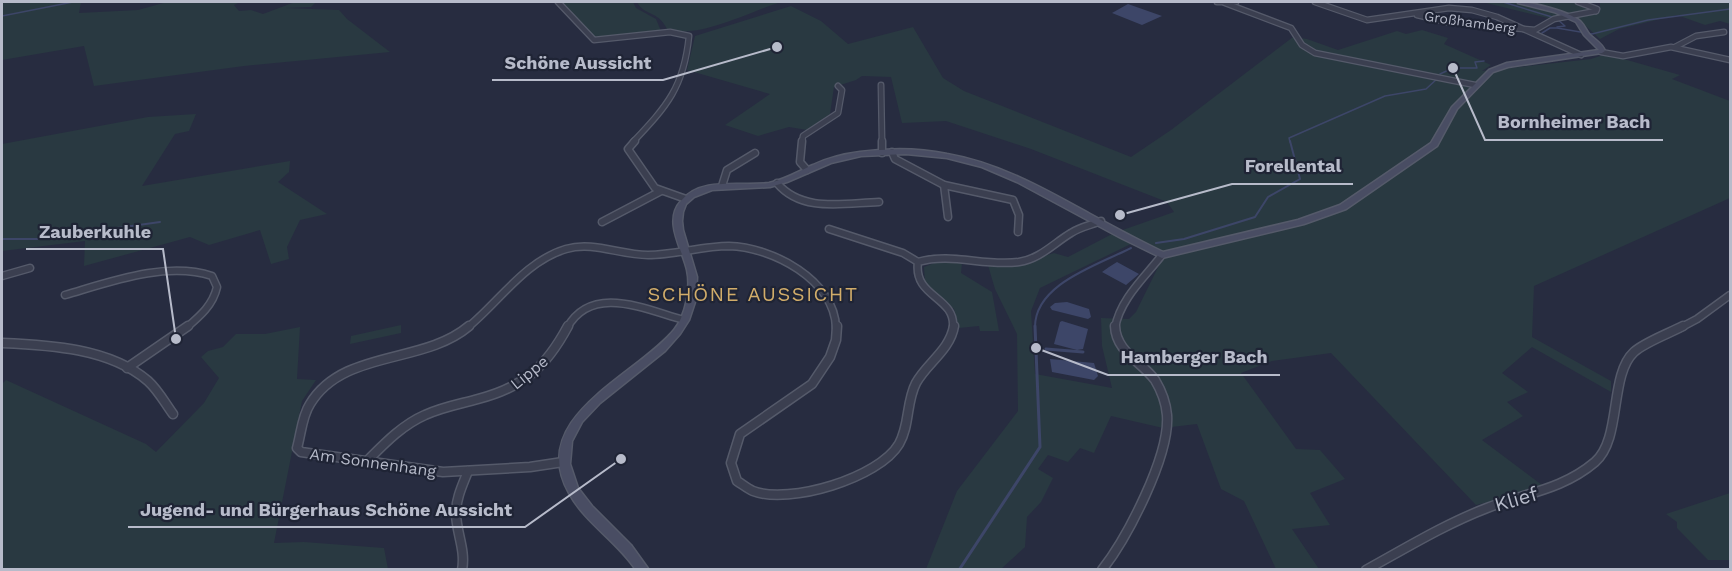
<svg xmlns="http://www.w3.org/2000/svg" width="1732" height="571" font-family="'Work Sans',sans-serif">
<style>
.green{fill:#293941;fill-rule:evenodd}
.water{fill:#3d4668}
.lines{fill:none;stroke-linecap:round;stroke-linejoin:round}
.stream-far2{stroke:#3d4668;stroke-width:1.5}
.stream-far1{stroke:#3d4668;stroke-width:2}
.stream{stroke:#3d4668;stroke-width:3}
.street-far2-casing{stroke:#555a6a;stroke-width:7}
.street-far1-casing{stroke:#555a6a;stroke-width:9}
.street-casing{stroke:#555a6a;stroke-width:11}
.secondary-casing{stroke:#555a6a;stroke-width:3}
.street-far2{stroke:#3b3f50;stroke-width:4.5}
.street-far1{stroke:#3b3f50;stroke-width:6}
.street{stroke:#3b3f50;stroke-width:8}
.secondary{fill:#494d63;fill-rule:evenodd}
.labels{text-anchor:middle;stroke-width:4.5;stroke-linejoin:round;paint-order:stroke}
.far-street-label{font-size:14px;fill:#b7bbca;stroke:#1f2435}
.street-label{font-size:16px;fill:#b7bbca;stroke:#1f2435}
.quarter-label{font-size:20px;letter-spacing:1.5px;fill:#d2ad6a;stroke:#1f2435}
.near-street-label{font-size:20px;fill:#b7bbca;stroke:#1f2435}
.leader{fill:none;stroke:#b7bbca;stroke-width:2}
.callout-dot{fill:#b7bbca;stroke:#1f2435;stroke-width:2}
.callout-label{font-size:18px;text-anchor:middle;font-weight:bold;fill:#b7bbca;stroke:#1f2435;stroke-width:4.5;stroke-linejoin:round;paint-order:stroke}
</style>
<rect width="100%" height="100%" fill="#272c40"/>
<g class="green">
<polygon points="2,2 81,2 79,13 138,10 167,2 240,2 234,5 239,11 251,10 263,14 295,2 316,2 311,7 286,8 339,10 347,19 390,52 244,66 94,86 84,46 2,60"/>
<polygon points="561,2 633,2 636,8 656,19 661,31 596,39"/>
<path d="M637,2H781C751,11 697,40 667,29C658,10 644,16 637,2Z"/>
<polygon points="1482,2 1573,2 1593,7 1593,10 1552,19"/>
<polygon points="1600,2 1730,2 1730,24 1720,21 1705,25 1677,15 1619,29 1600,39 1577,18 1600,12"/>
<path d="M791,6L821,21L848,44L913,27L943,78L964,91L1131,157L1171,130L1293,37L1307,39L1338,50L1397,31L1406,34L1422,30L1448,38L1444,44L1491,65L1482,71L1591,59L1606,54L1680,75L1672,79L1730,101V198L1534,286L1532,337L1611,381V392L1532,347L1502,373L1528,392L1507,402L1523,416L1482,440L1546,488L1476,505L1331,353L1272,361L1241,373L1296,449L1320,450L1345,479L1310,493L1330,525L1292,529L1319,569H1276L1244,501L1221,489L1197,424L1163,428L1111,416L1094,453L1080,448L1068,462L1048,455L1038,469L1053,478L1041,502L1027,517L1025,547L1001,569H926L957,491L1018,411L1017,334L995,289L987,262L1017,264L1054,253L1068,257L1114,233L1174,212L1167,202L1031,149L946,121L902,123L891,77L862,76L856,80L834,87L830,114L807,130L789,127L758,136L725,125L770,94L687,70L695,36ZM1133,243L1163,257L1136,312L1129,319L1101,318L1102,346L1112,388L1035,374L1031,311L1040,288Z"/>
<polygon points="196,114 189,131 175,134 142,186 290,161 289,172 278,182 327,214 300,220 287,247 289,259 271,264 260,230 209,245 190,237 84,266 85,241 2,251 2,144 148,117"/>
<polygon points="937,262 962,263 961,273 992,292 999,331 980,331 979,326 959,328 954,309 925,283 924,267"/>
<polygon points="401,325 401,333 350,344 351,336"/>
<polygon points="300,327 297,379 316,380 302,401 274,543 304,542 384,548 388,569 2,569 2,384 6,380 146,444 156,452 204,403 219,378 201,357 208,351 223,347 236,334 265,334"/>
<polygon points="1730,493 1730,560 1708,560 1677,528 1677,522 1666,514"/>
</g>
<g class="water">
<polygon points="1128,4 1162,16 1142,25 1112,13"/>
<polygon points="1117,262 1139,274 1126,285 1102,272 1109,267 1117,271 1109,267"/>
<polygon points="1067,302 1089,309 1091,317 1088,319 1052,310 1050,307 1055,303"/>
<polygon points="1062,321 1088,329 1083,349 1077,350 1054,344 1060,322"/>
<polygon points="1050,359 1094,363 1098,376 1094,380 1052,372"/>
</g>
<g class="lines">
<g class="stream-far2">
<polyline points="1503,2 1552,17"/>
<polyline points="2,16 73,2"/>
<polyline points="1557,19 1565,26 1557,27"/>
<polyline points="1542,33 1550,28 1557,28 1592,34 1648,20 1730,9"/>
<polyline points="1440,74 1453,68 1477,68 1475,62 1484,61"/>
<polyline points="1290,142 1289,138 1385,96 1426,89 1438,78"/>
</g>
<g class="stream-far1">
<polyline points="2,239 39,239 160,222"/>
<polyline points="1156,243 1184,239 1255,217 1268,197 1300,179 1290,141"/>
<path d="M1035,328C1034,284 1098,265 1131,248"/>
</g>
<g class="stream">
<polyline points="1046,349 1083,352"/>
<polyline points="959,570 1040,447 1035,326"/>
</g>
<defs>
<g id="street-far2">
<path d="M558,2L594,40L670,32L689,36C684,87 667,106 633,142"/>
<polyline points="1217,2 1236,2"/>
<polyline points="1315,2 1367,20 1449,8 1472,10 1497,17 1581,55"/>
<polyline points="1578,2 1597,9 1596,11"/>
<polyline points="1225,3 1291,28 1302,45 1315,53 1475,85"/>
<polyline points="1417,15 1447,22 1535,30 1554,19 1596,11"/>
<polyline points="1675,47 1696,36 1724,32"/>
<polyline points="1601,52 1623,56 1671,47 1730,60"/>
<polyline points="881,85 882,142"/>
<polyline points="802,142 803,136 838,113 842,90 838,86"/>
</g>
<g id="street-far1">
<polyline points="635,141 628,149 655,188 686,199"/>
<polyline points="802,141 800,162 807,170"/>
<polyline points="882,141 882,153"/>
<polyline points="892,152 895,159 944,185 1013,200 1019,215 1018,232"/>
<path d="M777,183C802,213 844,203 879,202"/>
<polyline points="944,185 948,217"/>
<polyline points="722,186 727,170 755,153"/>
<polyline points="602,222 661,191"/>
<polyline points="829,229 903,253 918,262"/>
<polyline points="2,276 30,268"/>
<path d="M65,295C110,282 166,261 212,276L217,287C213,305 200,316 186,328"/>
<path d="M467,328C499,302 525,261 566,249C593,241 620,255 648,255C675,255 702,246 729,246C772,247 835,280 836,328"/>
<path d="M567,328C592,283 646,310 684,320"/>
<path d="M953,328C956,296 913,298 918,262C952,252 984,267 1019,262C1040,259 1054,243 1071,233C1080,227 1091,225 1101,221"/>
<path d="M1115,328C1120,299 1145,277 1162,255"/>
<polyline points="1680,328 1697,319 1730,295"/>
</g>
<g id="street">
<path d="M469,326C423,365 343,349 310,404C302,416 301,434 297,448L301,452L443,472L530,467L563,462"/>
<path d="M837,326L836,340L830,357L812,384L740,434L731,463L737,481C742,484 748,489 753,491C789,505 879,478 899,444C910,425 906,402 916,383C927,363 950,350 954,326"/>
<path d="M2,343C49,345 110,348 148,381C158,390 165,403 173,414"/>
<polyline points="127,368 188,326"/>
<path d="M367,461C384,444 402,425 425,415C442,407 460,404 478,399C524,387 546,367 568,326"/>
<path d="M462,570C466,550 456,532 456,513C456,498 463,484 468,471"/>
<path d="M1102,570C1127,538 1170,456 1167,415C1166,403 1161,390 1155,380C1141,361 1116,352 1115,326"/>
<path d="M1366,570C1406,548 1445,524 1487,508C1525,493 1562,490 1595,462C1622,439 1609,375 1634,352C1645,342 1670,333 1683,326"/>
</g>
<path id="secondary" d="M1518,2C1531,2 1572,12 1581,22C1584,25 1586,30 1589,34C1595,40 1602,43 1605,51L1602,53L1508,67L1493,72L1457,109L1437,146L1346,209L1304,224L1162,258L1121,238L1017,182L982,167L947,158L906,154L861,156L831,163L787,182L770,187L712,190L694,197L686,204L683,212L682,221L683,230L697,277L696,299L689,320L680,334L665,351L600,403L582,422L572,441L570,464L578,488L592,506L631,545L649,570H636C617,541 585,523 569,493C526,417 636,376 674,330C686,315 691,288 687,270C682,248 663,221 681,201C702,176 740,187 769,183C784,180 799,171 813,165C828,158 844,154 860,152C889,148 919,148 947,154C999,163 1045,189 1090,214C1114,227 1138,240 1163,252L1298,220L1340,205L1431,143L1452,107L1489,70L1507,63L1599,50L1584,35L1576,22L1554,12L1518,3Z"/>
</defs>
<use href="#street-far2" class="street-far2-casing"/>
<use href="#street-far1" class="street-far1-casing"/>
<use href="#street" class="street-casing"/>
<use href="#secondary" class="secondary-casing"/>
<use href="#street-far2" class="street-far2"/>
<use href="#street-far1" class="street-far1"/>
<use href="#street" class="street"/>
<use href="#secondary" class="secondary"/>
</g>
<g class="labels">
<g class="far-street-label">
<text transform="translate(1470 22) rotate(8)" y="5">Großhamberg</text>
</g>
<g class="street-label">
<text transform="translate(529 372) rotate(-39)" y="6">Lippe</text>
<text transform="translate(373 462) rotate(8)" y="6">Am Sonnenhang</text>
</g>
<g class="quarter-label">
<text x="753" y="301">SCHÖNE AUSSICHT</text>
</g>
<g class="near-street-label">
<text transform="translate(1516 499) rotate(-16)" y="7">Klief</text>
</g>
</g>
<path class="leader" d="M777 47L663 80H492M1453 68L1485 140H1663M1120 215L1232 184H1353M176 339L163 249H26M1036 348L1108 375H1280M621 459L525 527H128"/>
<g class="callout-dot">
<circle cx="777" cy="47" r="6"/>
<circle cx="1453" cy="68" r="6"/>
<circle cx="1120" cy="215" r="6"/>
<circle cx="176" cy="339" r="6"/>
<circle cx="1036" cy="348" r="6"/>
<circle cx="621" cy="459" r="6"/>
</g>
<g class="callout-label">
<text x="578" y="69">Schöne Aussicht</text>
<text x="1574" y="128">Bornheimer Bach</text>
<text x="1293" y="172">Forellental</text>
<text x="95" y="238">Zauberkuhle</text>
<text x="1194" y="363">Hamberger Bach</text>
<text x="326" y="516">Jugend- und Bürgerhaus Schöne Aussicht</text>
</g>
<rect width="1732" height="571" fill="none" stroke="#b7bbca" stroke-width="6"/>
</svg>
